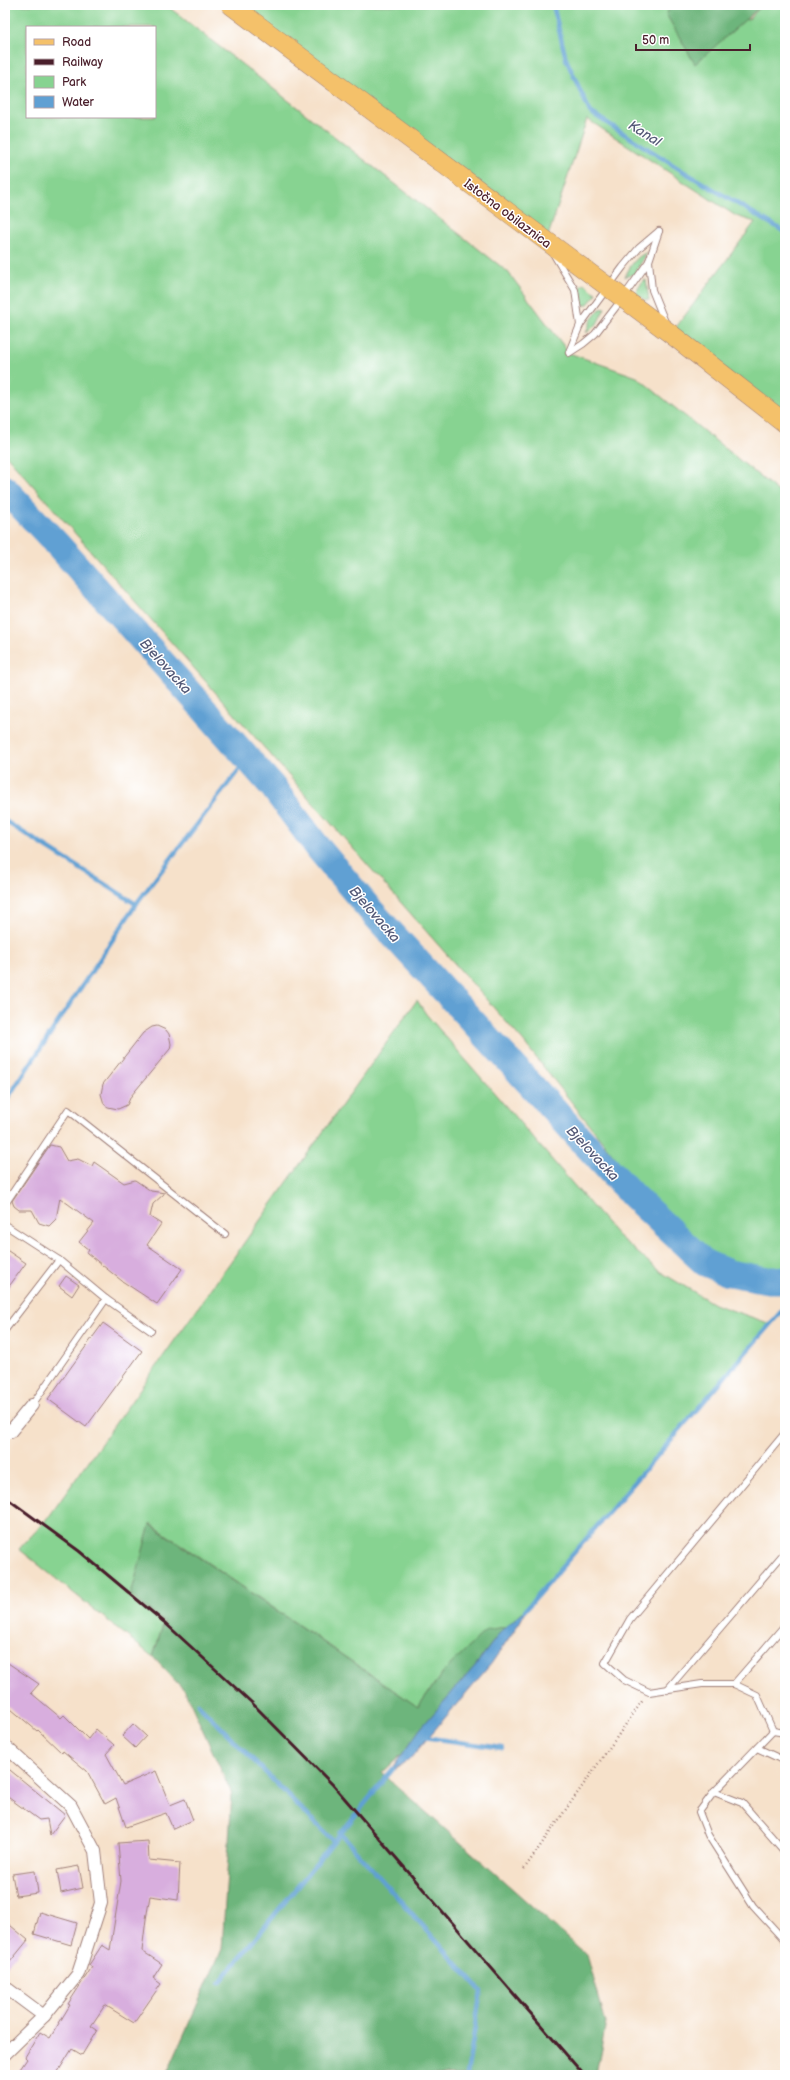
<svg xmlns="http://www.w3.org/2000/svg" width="790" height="2080" font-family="'Balsamiq Sans',sans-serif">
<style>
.green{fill:#87d391;stroke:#68795e;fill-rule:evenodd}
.forest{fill:#6db57b;stroke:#5c6a53}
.water{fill:#60a0d3;stroke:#55607f}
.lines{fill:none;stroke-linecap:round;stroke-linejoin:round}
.stream{stroke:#60a0d3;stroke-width:4.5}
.river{stroke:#60a0d3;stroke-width:27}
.building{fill:#d8aede}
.service-casing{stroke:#a0807a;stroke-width:8}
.minor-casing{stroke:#a0807a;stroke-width:14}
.primary-casing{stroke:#a0807a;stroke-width:20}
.path{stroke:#a0807a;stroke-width:2.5;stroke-dasharray:1 3;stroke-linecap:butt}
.service{stroke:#fff;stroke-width:6}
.minor{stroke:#fff;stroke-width:12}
.primary{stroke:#f4c16b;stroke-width:19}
.rail{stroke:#4a1f2b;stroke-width:3}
.labels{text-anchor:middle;stroke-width:3;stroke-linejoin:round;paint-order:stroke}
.street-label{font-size:13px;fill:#4a1f2b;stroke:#fff}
.water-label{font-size:14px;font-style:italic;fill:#545977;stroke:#fff}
</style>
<rect width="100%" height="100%" fill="#fff"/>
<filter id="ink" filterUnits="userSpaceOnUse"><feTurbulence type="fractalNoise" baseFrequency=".025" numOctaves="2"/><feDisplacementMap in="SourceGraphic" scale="8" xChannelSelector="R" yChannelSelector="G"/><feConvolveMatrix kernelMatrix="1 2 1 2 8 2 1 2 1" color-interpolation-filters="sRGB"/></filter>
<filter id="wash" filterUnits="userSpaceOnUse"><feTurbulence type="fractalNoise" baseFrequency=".012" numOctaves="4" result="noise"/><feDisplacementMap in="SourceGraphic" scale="16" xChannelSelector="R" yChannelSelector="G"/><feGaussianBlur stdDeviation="0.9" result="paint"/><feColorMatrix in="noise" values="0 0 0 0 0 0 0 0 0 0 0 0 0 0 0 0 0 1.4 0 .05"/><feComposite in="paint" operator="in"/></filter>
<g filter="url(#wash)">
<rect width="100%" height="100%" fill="#f6e1ca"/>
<g class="green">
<path d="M5,5H166L508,272L569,353L637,377L785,497V1279C759,1280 728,1277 705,1263C698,1258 691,1250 684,1244L523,1041L5,454ZM27,27H155V117H27Z"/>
<polygon points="231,5 673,5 666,14 749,19 762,5 785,5 785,423 671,334 755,222 736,216 587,119 546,242"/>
<path d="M648,252L634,274L625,277C630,266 636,256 648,252Z"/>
<polygon points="646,280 649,300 645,300 635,293 643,281"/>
<polygon points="585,284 597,294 587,305 583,305 580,286"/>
<polygon points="605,308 597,324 586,333 591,320 600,309"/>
<polygon points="417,1000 426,1014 617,1235 659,1271 714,1304 771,1324 511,1626 444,1671 418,1707 151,1524 131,1595 164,1622 153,1657 19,1549 48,1518"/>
</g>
<g class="forest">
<polygon points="673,5 762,5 695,64 666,14"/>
<polygon points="150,1524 418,1707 444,1671 486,1630 511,1626 420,1737 382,1773 587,1955 606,2023 596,2075 166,2075 222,1949 232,1794 185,1691 153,1657 164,1622 131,1595"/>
</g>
<polygon class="water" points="528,1607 520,1622 491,1664 409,1760 389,1773 420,1729 475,1666 502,1630"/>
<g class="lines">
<g class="stream">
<polyline points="553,5 566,59 590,112 681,170 785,232"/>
<polyline points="5,821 136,904"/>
<polyline points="5,1102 139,900 248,758"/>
<polyline points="525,1610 785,1307"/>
<polyline points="198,1704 333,1841"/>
<polyline points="423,1737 502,1748"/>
<polyline points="340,1833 481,1991 467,2074"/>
<polyline points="220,1982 393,1769"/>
</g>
<polyline class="river" points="5,489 57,544 272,786 319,849 372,912 633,1196 705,1263 729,1273 768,1280 785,1280"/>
</g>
<g id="blocks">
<g class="building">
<polygon points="157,1026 166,1030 169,1034 171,1044 170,1049 131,1096 127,1105 118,1109 108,1107 104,1104 101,1094 103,1084 143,1033 152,1027"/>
<polygon points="50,1145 59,1147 67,1161 78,1159 92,1166 94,1162 124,1183 135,1180 151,1191 165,1193 153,1204 150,1217 161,1224 147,1245 182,1269 157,1304 122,1281 87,1253 89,1250 79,1242 94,1223 60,1198 56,1219 49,1226 39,1223 32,1210 19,1210 14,1206 12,1201"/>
<polygon points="5,1249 26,1263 5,1292"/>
<polygon points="66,1276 79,1285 72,1296 59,1286"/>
<polygon points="103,1323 142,1351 86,1427 48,1399"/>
<polygon points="5,1661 39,1684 31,1693 61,1718 64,1715 88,1739 96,1729 114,1745 106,1754 123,1785 156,1771 170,1805 185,1799 193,1820 173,1829 166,1813 126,1827 116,1798 105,1804 87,1771 63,1751 62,1753 38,1730 37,1731 5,1704"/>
<polygon points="133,1724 146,1736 135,1748 122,1736"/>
<polygon points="5,1766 65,1815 50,1835 47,1819 39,1820 5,1795"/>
<polygon points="148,1841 149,1860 180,1863 178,1900 150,1896 146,1919 142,1951 162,1964 153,1978 161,1984 134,2023 105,2005 91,2026 97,2030 82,2055 72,2049 56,2075 16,2075 27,2059 25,2057 40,2032 50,2038 70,2005 68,2004 92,1967 89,1965 102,1945 110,1950 121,1881 118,1843"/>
<polygon points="79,1866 83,1888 61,1893 57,1870"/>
<polygon points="35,1871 38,1893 16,1896 12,1874"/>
<polygon points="40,1912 77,1923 71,1945 34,1934"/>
<polygon points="5,1921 28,1940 5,1968"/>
</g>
</g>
</g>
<g filter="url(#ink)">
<use href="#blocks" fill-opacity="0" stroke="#a0807a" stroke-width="1"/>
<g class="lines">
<defs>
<g id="service">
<polyline points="554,255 575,290 580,325"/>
<polyline points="649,261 652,290 665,322"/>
<polyline points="569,352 580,325 623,267 639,248 659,231"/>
<polyline points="569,353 583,344 595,334 622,299 649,261 659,231"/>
<polyline points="5,1204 68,1110 225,1234"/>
<polyline points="5,1225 59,1260 5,1330"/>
<polyline points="106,1299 151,1331"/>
<polyline points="32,1405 106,1299 59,1260"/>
<polyline points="734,1684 785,1625"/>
<polyline points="667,1690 785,1552"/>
<polyline points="773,1731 785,1733"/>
<polyline points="757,1748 785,1761"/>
<polyline points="714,1792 773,1731 757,1695 734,1684 702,1684 649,1692 624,1680 605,1663 630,1619 785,1433"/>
<polyline points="785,1852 742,1803 714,1792 699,1812 708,1835 753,1906 785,1941"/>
</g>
<g id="minor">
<polyline points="5,1429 10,1432 32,1405"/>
<polyline points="5,1746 71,1806 95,1851 101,1903 78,1974 44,2016 5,2054"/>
<polyline points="5,1987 44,2016"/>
</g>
<polyline id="primary" points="231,5 671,334 785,423"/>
</defs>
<use href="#service" class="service-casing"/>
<use href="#minor" class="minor-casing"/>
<use href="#primary" class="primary-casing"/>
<polyline class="path" points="524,1869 643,1700"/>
<use href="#service" class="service"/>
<use href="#minor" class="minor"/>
<use href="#primary" class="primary"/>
<polyline class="rail" points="5,1497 79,1551 164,1622 251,1702 333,1785 584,2075"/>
</g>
</g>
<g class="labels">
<g class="street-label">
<text transform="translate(508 213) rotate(37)" y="5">Istočna obilaznica</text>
</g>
<g class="water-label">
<text transform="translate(645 133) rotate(32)" y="5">Kanal</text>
<text transform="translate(166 666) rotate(48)" y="5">Bjelovacka</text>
<text transform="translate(375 914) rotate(49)" y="5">Bjelovacka</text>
<text transform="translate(593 1153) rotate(47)" y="5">Bjelovacka</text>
</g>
</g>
<rect width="790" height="2080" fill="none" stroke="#fff" stroke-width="20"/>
<rect x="26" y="26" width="130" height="92" fill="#ffffff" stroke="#b7a5aa"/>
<rect x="34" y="39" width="20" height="6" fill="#f4c16b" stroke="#b7a5aa"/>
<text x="62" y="46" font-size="12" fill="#4a1f2b">Road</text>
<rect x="34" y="59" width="20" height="6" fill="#4a1f2b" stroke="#b7a5aa"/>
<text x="62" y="66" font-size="12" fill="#4a1f2b">Railway</text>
<rect x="34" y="76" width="20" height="12" fill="#87d391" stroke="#b7a5aa"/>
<text x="62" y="86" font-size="12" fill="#4a1f2b">Park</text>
<rect x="34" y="96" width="20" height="12" fill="#60a0d3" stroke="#b7a5aa"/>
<text x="62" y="106" font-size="12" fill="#4a1f2b">Water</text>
<path d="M636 44v6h114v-6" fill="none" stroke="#4a1f2b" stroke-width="2"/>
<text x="642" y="44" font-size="12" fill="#4a1f2b" stroke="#ffffff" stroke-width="3" paint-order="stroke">50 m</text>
</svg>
